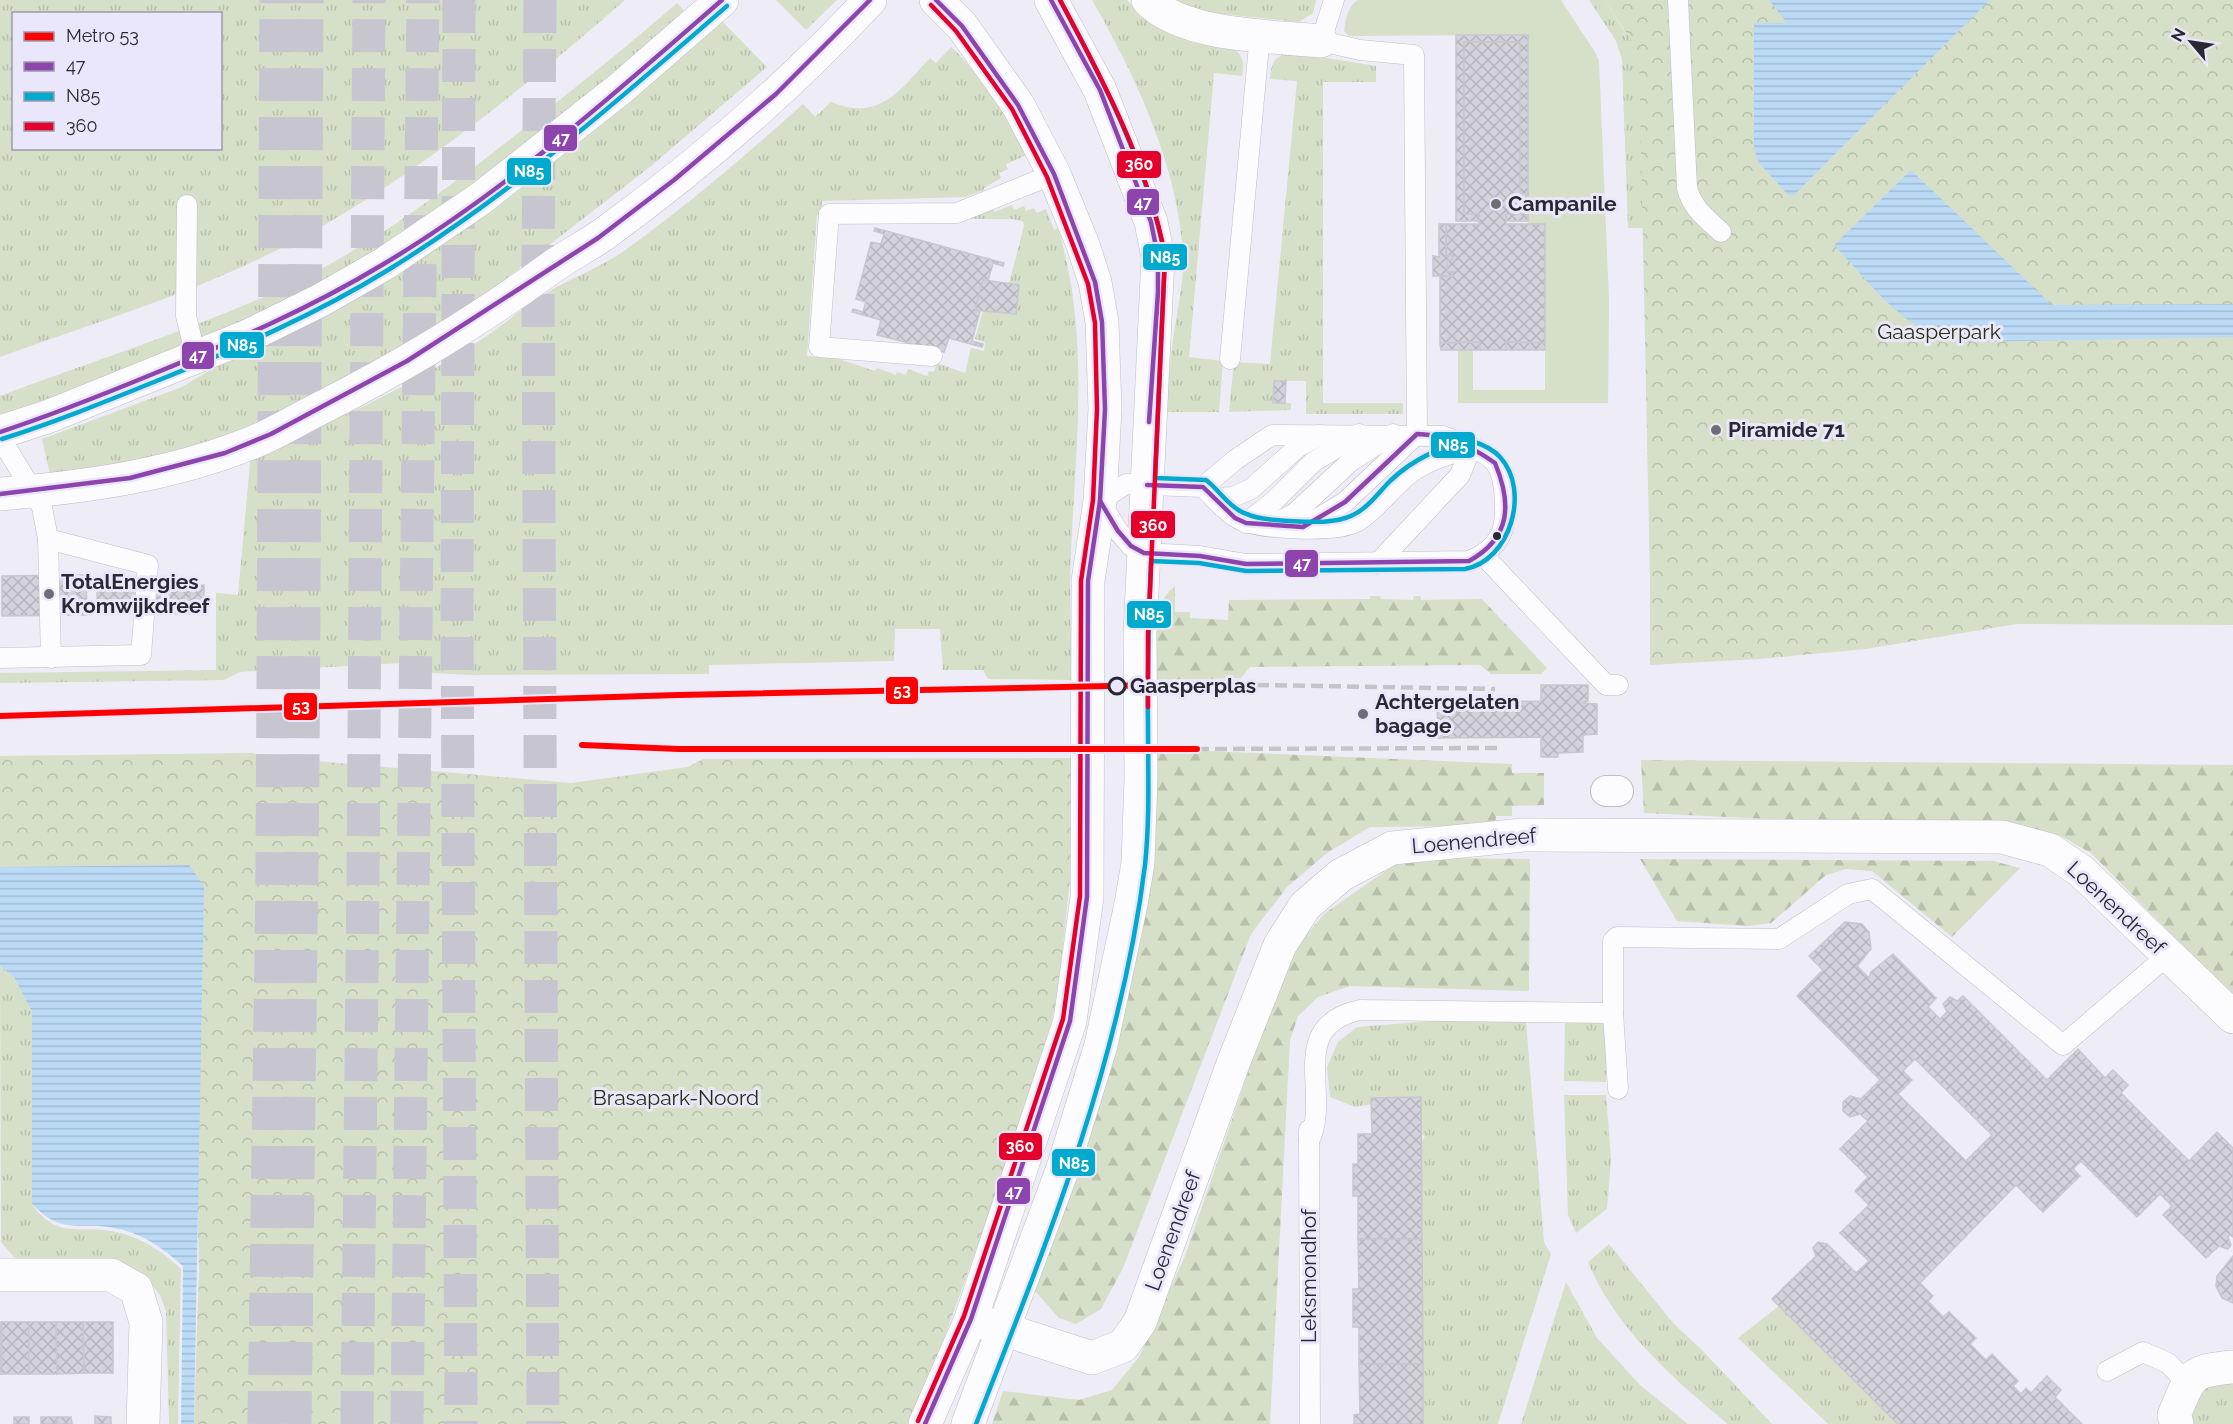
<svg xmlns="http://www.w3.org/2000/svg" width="2233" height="1424" font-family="Raleway,sans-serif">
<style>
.grass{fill:url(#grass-tufts);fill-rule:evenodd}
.forest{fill:url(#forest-firs)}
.park{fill:url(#park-crowns)}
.garden{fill:#d6dfc8}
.water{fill:url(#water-rules)}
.building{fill:url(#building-cross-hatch);stroke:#c8c6cf;stroke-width:1.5;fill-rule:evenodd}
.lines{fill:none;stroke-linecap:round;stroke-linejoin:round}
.motorway-tunnel{stroke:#c7c5d0;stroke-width:33;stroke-dasharray:33 16;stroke-linecap:butt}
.service-casing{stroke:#bfbec7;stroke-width:21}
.pedestrian-casing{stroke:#bfbec7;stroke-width:32}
.minor-casing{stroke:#bfbec7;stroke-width:34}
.secondary-casing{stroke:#bfbec7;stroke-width:34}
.primary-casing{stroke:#bfbec7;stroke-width:34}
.service{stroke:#fcfcfe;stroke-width:20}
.pedestrian{stroke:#fcfcfe;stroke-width:30}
.minor{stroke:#fcfcfe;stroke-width:33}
.secondary{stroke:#fcfcfe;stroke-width:33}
.primary{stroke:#fcfcfe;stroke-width:33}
.rail{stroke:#c4c4c7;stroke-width:4.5;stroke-dasharray:12 6;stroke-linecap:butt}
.bus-1-casing{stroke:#eae7fc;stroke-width:9}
.bus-2-casing{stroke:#eae7fc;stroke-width:9}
.bus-3-casing{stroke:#eae7fc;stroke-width:9}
.bus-1{stroke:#8e44ad;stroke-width:4.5}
.bus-2{stroke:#00a9ce;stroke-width:4.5}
.bus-3{stroke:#e4002b;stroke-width:4.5}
.metro-1-casing{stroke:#eae7fc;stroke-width:10}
.metro-1{stroke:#f00;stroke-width:6}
.poi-dot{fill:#6f6d77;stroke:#eae7fc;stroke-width:2}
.bus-dot{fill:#2a2832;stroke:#eae7fc;stroke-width:2}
.stop-dot{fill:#eae7fc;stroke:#2a2832;stroke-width:3}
.labels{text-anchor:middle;stroke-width:6;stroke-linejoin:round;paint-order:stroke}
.poi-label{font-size:21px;font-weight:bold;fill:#2a2832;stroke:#eae7fc;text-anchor:start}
.park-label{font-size:21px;fill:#242e0b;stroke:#eae7fc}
.stop-label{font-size:21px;font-weight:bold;fill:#2a2832;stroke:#eae7fc;text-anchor:start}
.street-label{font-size:21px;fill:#2a2832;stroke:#eae7fc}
.line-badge{stroke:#eae7fc;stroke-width:2}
.badge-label{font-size:16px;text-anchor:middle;font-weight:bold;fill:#fff}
</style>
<defs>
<pattern id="grass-tufts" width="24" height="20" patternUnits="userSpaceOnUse" patternTransform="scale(1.5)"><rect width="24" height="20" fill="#d6dfc8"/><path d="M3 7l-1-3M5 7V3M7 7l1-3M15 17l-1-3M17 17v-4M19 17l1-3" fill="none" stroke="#b8bfac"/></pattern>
<pattern id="forest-firs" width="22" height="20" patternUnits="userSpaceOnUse" patternTransform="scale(1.5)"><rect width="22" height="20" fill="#d6dfc8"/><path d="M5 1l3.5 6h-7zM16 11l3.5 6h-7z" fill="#b8bfac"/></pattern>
<pattern id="park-crowns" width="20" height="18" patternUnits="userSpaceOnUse" patternTransform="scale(1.5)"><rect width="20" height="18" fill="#d6dfc8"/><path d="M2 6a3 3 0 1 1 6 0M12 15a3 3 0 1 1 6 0" fill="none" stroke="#b8bfac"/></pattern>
<pattern id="water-rules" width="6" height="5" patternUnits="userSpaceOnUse" patternTransform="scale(1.5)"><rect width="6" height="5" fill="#bbdaf6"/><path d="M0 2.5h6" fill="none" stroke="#a1bbd3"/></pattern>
<pattern id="building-cross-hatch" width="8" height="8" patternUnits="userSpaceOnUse" patternTransform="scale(1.5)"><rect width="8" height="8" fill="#d4d3dc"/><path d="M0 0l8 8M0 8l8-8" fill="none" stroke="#b6b5bd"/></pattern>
</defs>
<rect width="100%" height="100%" fill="#eeecf7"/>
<g class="grass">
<path d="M0,0H625C519,92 398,191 271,253C185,296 91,324 0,357ZM14,14H220V148H14Z"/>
<polygon points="776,0 837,0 806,30"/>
<path d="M1092,0H1127C1147,22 1170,36 1198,43C1209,45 1226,45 1235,50C1244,56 1244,67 1242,76L1214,73L1189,357L1223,361L1219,412H1168C1167,381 1171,351 1176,321C1179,300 1184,279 1183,257C1179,167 1136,77 1092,0Z"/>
<polygon points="1173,0 1316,0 1313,13 1299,22 1270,19 1205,12"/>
<polygon points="1589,0 1605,0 1626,34 1643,33 1644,236 1643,228 1628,228 1622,59 1616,41"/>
<path d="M677,3L690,17L384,254L198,343L0,416V396C96,360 196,329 288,286C375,244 451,186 526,127C577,86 628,46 677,3Z"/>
<polygon points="718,17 767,67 651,166 486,294 304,405 189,453 51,479 42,439 182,387 261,339"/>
<path d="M951,47C969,61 1025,136 1025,156L1006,164L1008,169L999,173L1001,178L984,188V190L966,197L822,201L821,215H817L807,356L827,358V355L875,371L877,368L896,375L897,372L906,375L908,369L927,376L929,371L934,372L937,363L965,373L971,348L984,351L985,342L975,339L983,311L1016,314L1019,286L1009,284L1024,226L1023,221L1012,219H971L993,208L994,212L1012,205L1014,210L1024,206L1026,211L1034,208L1037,213L1046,209L1054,230L1058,228C1090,335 1076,442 1071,551C1069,595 1071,637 1072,680L988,679L983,670H943L940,629H895L894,661L709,665V674L473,675L430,673L402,663L240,672L224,680L0,683V673L216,670V593L238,595L251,453C329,425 405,389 475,344C499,328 521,309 545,294C572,277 603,267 628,248C689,204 747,154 803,104L815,117L831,102C880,122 900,90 930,58L936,63Z"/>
<path d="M1290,52L1376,66V82H1323V403H1403V414H1306V381H1274L1273,403H1291V410L1229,412L1234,362L1270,364L1297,81L1270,79C1271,63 1275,56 1290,52Z"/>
<path d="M0,966L14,977L32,1012V1204C57,1241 82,1224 116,1232C142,1238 162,1251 181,1269L178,1424H169L166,1311L160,1295L148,1280L34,1263L14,1257L1,1242Z"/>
<polygon points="1595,1016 1606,1028 1606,1082 1564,1081 1565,1023"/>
<polygon points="1456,1019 1526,1022 1544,1242 1551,1254 1498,1424 1421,1424 1414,1155 1425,1136 1403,1125 1398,1100 1355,1107 1330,1097 1327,1067 1338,1042 1357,1027"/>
<polygon points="1564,1095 1606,1095 1611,1159 1607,1209 1576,1233 1568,1215"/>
<path d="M1609,1244L1674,1324L1701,1349L1772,1424H1728C1673,1379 1615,1328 1588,1262Z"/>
<polygon points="1566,1282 1597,1338 1640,1385 1688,1424 1521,1424"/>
<polygon points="1790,1297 1915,1424 1828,1424 1738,1338"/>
<polygon points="2233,1377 2233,1424 2189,1424 2204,1380"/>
</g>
<g class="forest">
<path d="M1175,586V612H1190V618L1228,620L1229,600L1370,599V596H1380L1381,599L1413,600L1414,596H1420L1421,600L1482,599L1547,668L1541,674H1491L1480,665L1250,667L1241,678L1157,680C1157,648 1148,607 1175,586Z"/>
<polygon points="1157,749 1512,764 1512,773 1544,773 1544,805 1512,806 1512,816 1496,816 1495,826 1370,827 1327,853 1287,887 1251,934 1123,1268 1101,1309 1076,1324 1059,1318 1035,1291 1139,949 1147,906"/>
<polygon points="1641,760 2233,765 2233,997 2091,853 2059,835 2007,822 1853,823 1644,813"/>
<polygon points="1445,858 1530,859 1529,991 1350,986 1318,997 1298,1016 1290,1040 1270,1424 992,1424 1003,1391 1079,1400 1112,1390 1139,1357 1185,1256 1273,1000 1295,948 1325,913 1400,861"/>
<polygon points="1640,859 1993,861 2020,868 1952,937 1872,871 1846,869 1826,875 1771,923 1748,926 1677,921"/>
</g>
<g class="park">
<polygon points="1605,0 2233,0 2233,625 2017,624 1866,649 1758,659 1650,665 1650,579 1639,53"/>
<polygon points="252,753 269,757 571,783 688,767 703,759 1073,758 1071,871 1057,1001 1029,1104 913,1424 194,1424 199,1268 189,865 0,867 0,756"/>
</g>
<path class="garden" d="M1358,0H1561L1595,52L1599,61L1609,299L1608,403H1458V350H1473V390H1545V224H1528V35L1349,36L1344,31C1346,18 1347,7 1358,0Z"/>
<g class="water">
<polygon points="1769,0 1990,0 1793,196 1787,194 1759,163 1754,149 1754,23 1787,23"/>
<path d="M1911,170L2052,305L2233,304V337L1964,342C1906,337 1871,283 1834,245Z"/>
<path d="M189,865L204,886L194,1424H181L183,1266C163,1248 140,1232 114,1228C77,1221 63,1236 32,1204V1012L14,977L0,966V867Z"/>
</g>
<g class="building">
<polygon points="1456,35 1528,35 1528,194 1520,194 1520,42 1464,42 1464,214 1479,214 1479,221 1456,221"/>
<polygon points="1464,42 1520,42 1520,194 1528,194 1528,214 1506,214 1506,224 1545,224 1545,343 1506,342 1506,350 1480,350 1479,342 1440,343 1440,276 1452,276 1453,272 1447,272 1447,260 1452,260 1453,256 1446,256 1446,224 1479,224 1479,214 1464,214"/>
<rect x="1506" y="214" width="22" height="7"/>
<polygon points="1439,224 1446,224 1446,256 1453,256 1452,260 1447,260 1447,272 1453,272 1452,276 1433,276 1433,256 1439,257"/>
<polygon points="875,228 1004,263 1003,266 993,263 988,281 983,280 975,310 980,311 972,341 983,344 982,347 949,338 944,352 877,335 881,320 852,312 853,309 863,312 866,302 856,299 871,242 881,244 884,234 874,231"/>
<polygon points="983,280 1019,285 1016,314 975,310"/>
<polygon points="1479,342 1480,350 1441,350 1440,343"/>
<polygon points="1506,342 1545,343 1545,350 1506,350"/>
<polygon points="1274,381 1286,381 1285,403 1273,403"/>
<polygon points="86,575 87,615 2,616 2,576"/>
<rect x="97" y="581" width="93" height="33"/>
<polygon points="204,585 204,611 190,611 190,586"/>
<polygon points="1541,685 1588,685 1588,701 1582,703 1597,704 1597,734 1583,735 1583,752 1558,753 1558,757 1541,757 1541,737 1438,738 1437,702 1541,701"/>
<path d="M1845,922L1862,924L1869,932L1871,949L1857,966L1869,978L1871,972L1893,954L1936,998L1928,1007L1940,1019L1947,1012L1943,1004L1950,997L1957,1001L1963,996L2047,1080L2078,1049L2105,1078L2113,1070L2128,1085L2121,1093L2189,1161L2217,1132L2233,1148V1237L2230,1235L2228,1237L2231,1245L2228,1249L2219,1246L2206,1258L2163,1215L2172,1206L2160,1194L2137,1217L2081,1161L2073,1169L2080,1176L2043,1212L2016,1185L1920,1283L1933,1296L1928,1301L1943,1317L1949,1312L1976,1338L1970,1344L1986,1360L1992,1354L2018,1381L2013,1386L2021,1394L2026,1388L2031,1393L2047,1376L2061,1390L2055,1397L2082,1424H1898L1772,1299L1816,1256L1813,1248L1818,1242L1827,1244L1856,1273L1869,1261L1840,1233L1869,1205L1855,1191L1868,1177L1840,1149L1868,1121L1860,1114L1850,1117L1843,1111V1102L1850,1096L1861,1099L1880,1080L1797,996L1823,970L1809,956ZM1915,1059L1992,1135L1966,1161L1898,1094L1912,1080L1903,1071Z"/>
<polygon points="1421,1097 1422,1239 1358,1239 1358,1196 1353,1196 1353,1164 1358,1164 1358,1134 1372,1134 1371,1098"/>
<polygon points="1358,1239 1422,1239 1423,1364 1359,1364 1359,1327 1353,1327 1353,1289 1359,1289"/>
<polygon points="2233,1256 2233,1303 2222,1298 2216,1286 2217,1276"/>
<rect x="0" y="1322" width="2" height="52"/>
<rect x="2" y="1322" width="27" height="52"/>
<polygon points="29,1322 56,1322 57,1374 29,1374"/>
<polygon points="56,1322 83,1322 84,1373 57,1374"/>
<polygon points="83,1322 113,1322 113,1373 84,1373"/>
<polygon points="1359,1364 1423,1364 1423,1424 1354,1424 1354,1415 1360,1414"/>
<polygon points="95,1416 111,1417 111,1424 95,1424"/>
<rect x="14" y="1417" width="15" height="7"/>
<rect x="41" y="1417" width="16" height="7"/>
<polygon points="57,1417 71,1417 72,1424 57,1424"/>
</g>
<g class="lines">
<g class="motorway-tunnel">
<polyline points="459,0 457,617 461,1424"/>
<polyline points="540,0 538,274 543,1424"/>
<polyline points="264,1424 272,885 276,0"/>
<polyline points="295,1424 303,772 307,0"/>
<polyline points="357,1424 363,886 369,0"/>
<polyline points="407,1424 423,0"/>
</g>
<defs>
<g id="service">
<polyline points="1334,0 1321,41 1360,50 1414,55 1417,434"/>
<path d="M1678,0L1687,188C1692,208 1707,219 1721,232"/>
<polyline points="187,205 186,316 196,357"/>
<polyline points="932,356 819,347 829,214 957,213 1054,174"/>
<polyline points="1230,359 1260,34"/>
<polyline points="0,437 42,507 48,539 51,658"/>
<path d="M1203,487L1235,460L1272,435L1443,436C1459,442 1486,450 1496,464C1506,478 1508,521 1500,536C1493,549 1483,556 1469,561L1246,564L1200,556L1144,553L1131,546L1118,531L1100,501L1126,484L1203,487C1214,497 1224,511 1237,518C1255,530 1339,533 1358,521C1379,508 1392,486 1412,472C1429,460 1450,454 1471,448"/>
<polyline points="1215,498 1233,497 1251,489 1298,447 1320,435"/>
<polyline points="1246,523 1273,502 1313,462 1359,434"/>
<polyline points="1272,525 1295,513 1351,461 1393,434"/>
<polyline points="1304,527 1345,502 1417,434"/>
<polyline points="1483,555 1606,685 1618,685"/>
<polyline points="1377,564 1460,475 1471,448"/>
<polyline points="0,658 141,655 148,565 48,539"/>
<polyline points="1613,1013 1618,1089"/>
<polyline points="1309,1130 1310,1424"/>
<path d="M1309,1141C1332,1096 1285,1026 1360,1010L1613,1013V941L1617,937L1779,939L1848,894L1872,889L2063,1045L2167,956"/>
<polyline points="2107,1371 2143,1352 2168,1363 2187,1383"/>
</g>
<polyline id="pedestrian" points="1606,791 1618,791"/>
<g id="minor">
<path d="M1148,0C1184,37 1272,36 1321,41"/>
<polyline points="0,1275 111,1275 136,1289 146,1322 143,1424"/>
<polyline points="978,1321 1092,1358 1123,1346 1140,1322 1234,1061 1280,945 1305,906 1341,875 1392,848 1523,835 2002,837 2050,850 2081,871 2233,1017"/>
<path d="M2177,1424L2174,1415C2191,1375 2189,1371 2233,1367"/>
</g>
<g id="secondary">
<polyline points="0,432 47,417 248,336 321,300 384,264 480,199 621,88 722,0"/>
<path d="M0,494C87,487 174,475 256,441C276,433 295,421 315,411C402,367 473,324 552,267C569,255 587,246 604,234C699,165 790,86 870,0"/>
</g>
<g id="primary">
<polyline points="925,1424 971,1319 1070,1021 1087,897 1088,581 1100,501 1105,409 1102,322 1095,282 1083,245 1054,174 1018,105 962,26 936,0"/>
<polyline points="968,1424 1063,1168 1101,1045 1131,904 1138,863 1141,778 1140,634 1158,257 1151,222 1100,90 1051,0"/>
</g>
</defs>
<use href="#service" class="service-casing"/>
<use href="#pedestrian" class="pedestrian-casing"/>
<use href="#minor" class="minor-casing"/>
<use href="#secondary" class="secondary-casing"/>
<use href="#primary" class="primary-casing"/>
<use href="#service" class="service"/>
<use href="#pedestrian" class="pedestrian"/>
<use href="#minor" class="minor"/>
<use href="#secondary" class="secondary"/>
<use href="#primary" class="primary"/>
<g class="rail">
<polyline points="1203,684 1495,689"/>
<polyline points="1197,749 1498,748"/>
</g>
<defs>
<g id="bus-1">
<polyline points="1051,0 1100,90 1151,222 1158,257 1158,292 1149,422"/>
<path d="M0,432C52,415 102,395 153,374C232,342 309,309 382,265C505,192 614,94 722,0"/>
<polyline points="0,494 130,478 225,453 271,434 407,361 598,238 674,180 776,94 870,0"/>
<path d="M1100,501L1118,531L1131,546L1144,553L1200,556L1246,564L1469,561C1511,538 1512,504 1495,463C1471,446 1447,435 1417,434L1345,502L1303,527L1246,523L1235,518L1203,487L1147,485"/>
<polyline points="925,1424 971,1319 1070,1021 1087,897 1088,581 1100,501 1105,409 1102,322 1095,282 1054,174 1018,105 962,26 936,0"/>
</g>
<g id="bus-2">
<path d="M2,439C56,422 107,401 159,380C238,348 315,315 388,270C510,195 619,100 727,6"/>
<path d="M976,1424C1047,1243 1121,1059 1145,865C1150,818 1148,771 1148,724C1147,670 1149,615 1151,561L1199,563L1246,571L1465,569C1510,561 1531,491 1500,457C1493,449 1481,444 1472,441C1442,445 1412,460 1390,481C1379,492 1368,508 1353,515C1335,524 1309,522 1289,521C1273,520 1254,519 1240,511C1226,503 1218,489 1206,480L1155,478L1165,256C1147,165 1103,80 1060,0"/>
</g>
<g id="bus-3">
<path d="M1060,0C1103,80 1149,167 1165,256L1148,634V707"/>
<polyline points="918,1421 964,1316 1063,1019 1080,896 1081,581 1093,500 1097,409 1095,323 1088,284 1047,177 1012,109 956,31 931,5"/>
</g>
</defs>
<use href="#bus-1" class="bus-1-casing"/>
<use href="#bus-2" class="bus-2-casing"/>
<use href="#bus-3" class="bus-3-casing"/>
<use href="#bus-1" class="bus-1"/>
<use href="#bus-2" class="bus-2"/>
<use href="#bus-3" class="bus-3"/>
<defs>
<g id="metro-1">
<polyline points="0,716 678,695 1203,684"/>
<polyline points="582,745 679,749 1197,749"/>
</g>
</defs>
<use href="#metro-1" class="metro-1-casing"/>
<use href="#metro-1" class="metro-1"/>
</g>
<g class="poi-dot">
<circle cx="1496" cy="204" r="6"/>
<circle cx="1716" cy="430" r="6"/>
<circle cx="49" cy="594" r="6"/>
<circle cx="1363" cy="714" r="6"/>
</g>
<circle class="bus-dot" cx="1497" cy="536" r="5"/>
<circle class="stop-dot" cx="1117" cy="686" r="8"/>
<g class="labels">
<g class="poi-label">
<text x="1508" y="211">Campanile</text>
<text x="1728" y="437">Piramide 71</text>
<text x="61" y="589">TotalEnergies<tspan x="61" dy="24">Kromwijkdreef</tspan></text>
<text x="1375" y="709">Achtergelaten<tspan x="1375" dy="24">bagage</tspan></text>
</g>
<g class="park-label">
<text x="1939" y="339">Gaasperpark</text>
<text x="676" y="1105">Brasapark-Noord</text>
</g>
<g class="stop-label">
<text x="1130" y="693">Gaasperplas</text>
</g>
<g class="street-label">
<text transform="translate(1474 841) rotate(-5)" y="7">Loenendreef</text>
<text transform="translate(2116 908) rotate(43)" y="7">Loenendreef</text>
<text transform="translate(1173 1231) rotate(-70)" y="7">Loenendreef</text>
<text transform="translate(1309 1276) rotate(-90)" y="7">Leksmondhof</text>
</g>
</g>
<g class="line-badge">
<rect x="543" y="124" width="35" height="28" rx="6" fill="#8e44ad"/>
<rect x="1116" y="150" width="46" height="29" rx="6" fill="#e4002b"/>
<rect x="506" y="157" width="46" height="29" rx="6" fill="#00a9ce"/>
<rect x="1126" y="188" width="34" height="28" rx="6" fill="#8e44ad"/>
<rect x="1142" y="243" width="46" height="28" rx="6" fill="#00a9ce"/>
<rect x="219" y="331" width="46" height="28" rx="6" fill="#00a9ce"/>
<rect x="181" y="341" width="34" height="29" rx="6" fill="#8e44ad"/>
<rect x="1430" y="431" width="46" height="28" rx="6" fill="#00a9ce"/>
<rect x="1130" y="510" width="46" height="29" rx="6" fill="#e4002b"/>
<rect x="1284" y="549" width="35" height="29" rx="6" fill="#8e44ad"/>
<rect x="1126" y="600" width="46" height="29" rx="6" fill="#00a9ce"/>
<rect x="885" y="676" width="34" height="29" rx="6" fill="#f00"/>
<rect x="283" y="692" width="35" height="29" rx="6" fill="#f00"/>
<rect x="998" y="1132" width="45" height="29" rx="6" fill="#e4002b"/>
<rect x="1051" y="1148" width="45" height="29" rx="6" fill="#00a9ce"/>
<rect x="996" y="1177" width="35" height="28" rx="6" fill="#8e44ad"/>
</g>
<g class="badge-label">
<text x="561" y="144">47</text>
<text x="1139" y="170">360</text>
<text x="529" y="177">N85</text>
<text x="1143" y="208">47</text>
<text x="1165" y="263">N85</text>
<text x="242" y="351">N85</text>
<text x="198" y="361">47</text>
<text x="1453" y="451">N85</text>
<text x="1153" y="531">360</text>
<text x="1302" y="569">47</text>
<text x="1149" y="620">N85</text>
<text x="902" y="696">53</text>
<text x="301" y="712">53</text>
<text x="1020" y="1152">360</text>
<text x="1074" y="1169">N85</text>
<text x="1014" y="1197">47</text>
</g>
<rect x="12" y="12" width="210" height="138" fill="#eae7fc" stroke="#9d9bab" stroke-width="1.5"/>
<rect x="24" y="32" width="30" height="9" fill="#ff0000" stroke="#9d9bab" stroke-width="1.5"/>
<text x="66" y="42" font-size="18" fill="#2a2832">Metro 53</text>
<rect x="24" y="62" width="30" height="9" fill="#8e44ad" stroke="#9d9bab" stroke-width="1.5"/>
<text x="66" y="72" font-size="18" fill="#2a2832">47</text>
<rect x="24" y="92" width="30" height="9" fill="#00a9ce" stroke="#9d9bab" stroke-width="1.5"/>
<text x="66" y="102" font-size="18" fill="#2a2832">N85</text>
<rect x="24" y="122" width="30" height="9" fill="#e4002b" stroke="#9d9bab" stroke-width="1.5"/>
<text x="66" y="132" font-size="18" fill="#2a2832">360</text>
<g transform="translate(2191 42) rotate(299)" stroke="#eae7fc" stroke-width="4.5" paint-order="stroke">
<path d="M0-4.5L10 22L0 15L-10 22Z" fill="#2a2832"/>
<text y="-9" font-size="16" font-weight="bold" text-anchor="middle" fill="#2a2832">N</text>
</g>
</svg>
